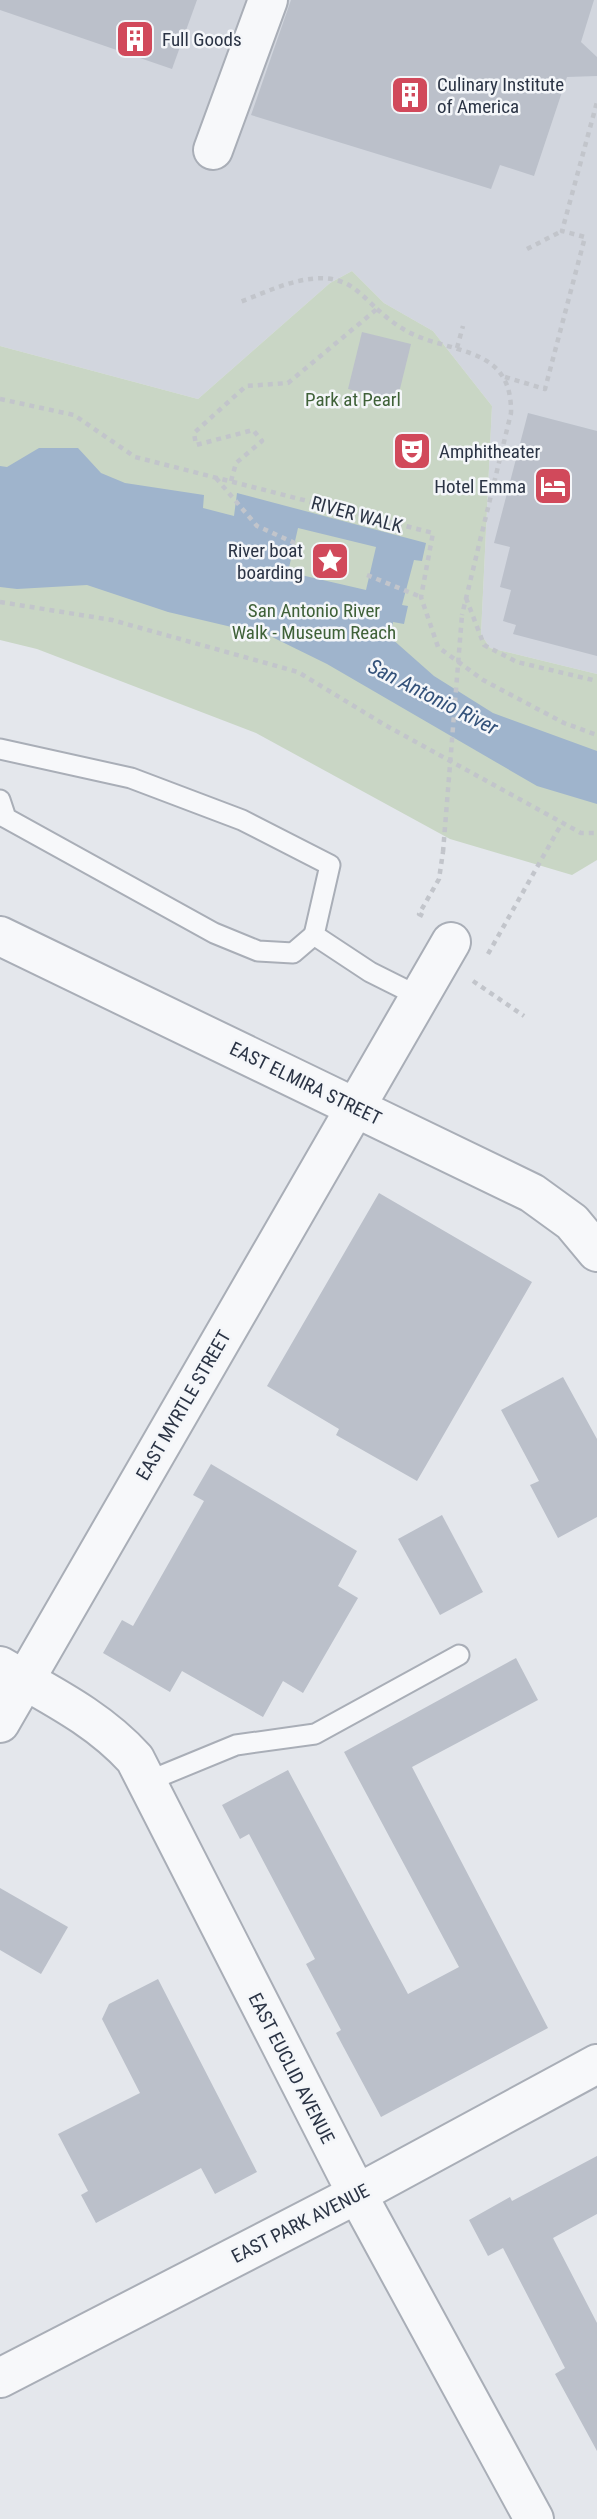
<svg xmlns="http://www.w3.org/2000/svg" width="597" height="2519" font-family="'Roboto Condensed',sans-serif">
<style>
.built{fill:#d2d6de}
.green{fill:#c9d6c5}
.water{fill:#9fb4cc;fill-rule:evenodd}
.building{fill:#bbc0ca}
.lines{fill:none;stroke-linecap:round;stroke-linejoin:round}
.service-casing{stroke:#a9aeb7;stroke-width:23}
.minor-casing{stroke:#a9aeb7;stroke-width:42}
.path{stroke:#c2c5cb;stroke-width:4.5;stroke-dasharray:5 5;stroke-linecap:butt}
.service{stroke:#f7f8fa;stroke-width:19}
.minor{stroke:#f7f8fa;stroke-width:38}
.path-bridge{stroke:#c2c5cb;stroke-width:4.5;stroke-dasharray:5 5;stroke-linecap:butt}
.labels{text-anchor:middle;stroke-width:5;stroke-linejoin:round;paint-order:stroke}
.poi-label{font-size:19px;fill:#2b3445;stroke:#f4f6f9;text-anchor:start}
.park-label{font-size:19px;fill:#3f6138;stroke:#f4f6f9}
.street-label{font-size:19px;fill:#2b3445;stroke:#f4f6f9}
.water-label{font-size:21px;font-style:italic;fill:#34527a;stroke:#f4f6f9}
</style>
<rect width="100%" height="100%" fill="#e4e7ec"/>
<polygon class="built" points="0,0 597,0 597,674 490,648 481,634 492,406 433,331 384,303 352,271 330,283 198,399 0,346"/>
<polygon class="green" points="352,271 384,303 433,331 492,406 481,634 490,648 597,674 597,860 572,875 450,839 256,733 37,649 0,640 0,346 198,399 330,283"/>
<path class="water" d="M39,448H78L101,473L125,483L204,495L203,508L234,516L237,493L426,543L422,561L414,560L402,605L408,606L404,624L393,622L391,638L434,676L493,713L597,751V804L537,786L327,664L270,636L168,612L87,585L17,589L0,587V466L7,467ZM298,528L376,547L366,590L288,572Z"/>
<g class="building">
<polygon points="0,0 197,0 172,69 0,10"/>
<polygon points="291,0 594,0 581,42 597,57 597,76 567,77 534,176 500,165 491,189 251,115"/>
<polygon points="362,332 411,344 397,401 348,389"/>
<polygon points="528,413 597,431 597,656 513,634 516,625 503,621 511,590 500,587 510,547 494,543"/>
<polygon points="379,1193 532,1282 417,1481 336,1435 339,1429 267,1386"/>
<polygon points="563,1377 597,1439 597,1517 558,1538 530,1485 539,1481 501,1410"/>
<polygon points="211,1464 357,1551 338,1586 358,1598 303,1693 283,1681 263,1717 182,1671 170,1692 103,1653 122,1620 133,1626 204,1501 193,1495"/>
<polygon points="442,1515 483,1592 440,1615 398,1539"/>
<polygon points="516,1658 538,1700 412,1767 548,2028 381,2117 336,2033 341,2030 306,1964 315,1959 249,1834 240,1839 222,1805 288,1770 408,1994 459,1967 344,1752"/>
<polygon points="0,1888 68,1927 41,1974 0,1950"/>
<polygon points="158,1979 257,2172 215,2194 201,2168 96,2223 81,2195 88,2191 58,2134 140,2093 102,2019 109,2004"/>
<polygon points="597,2156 597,2214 553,2238 597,2323 597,2451 555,2374 565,2368 503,2248 488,2256 469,2220 510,2197 512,2201"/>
</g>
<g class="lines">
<defs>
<g id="service">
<polyline points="0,749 131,778 242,820 330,865 314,935 370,972 420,997"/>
<polyline points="0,800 6,818 214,933 258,951 293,953 314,935"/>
<polyline points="146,1782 236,1745 315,1734 459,1655"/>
</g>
<g id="minor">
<polyline points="213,150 268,0"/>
<polyline points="0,936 532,1193 572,1222 597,1252"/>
<path d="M0,1666C48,1694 97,1717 135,1759L357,2194L534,2519"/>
<polyline points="0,1723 451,942"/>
<polyline points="0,2378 357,2194 597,2064"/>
</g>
</defs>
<use href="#service" class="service-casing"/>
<use href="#minor" class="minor-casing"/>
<g class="path">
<polyline points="527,249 562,231"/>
<path d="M377,309C390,321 405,332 422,338C466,354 512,353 511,413L462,615"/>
<polyline points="457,348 463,326"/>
<polyline points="505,377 545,389 585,237 562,231 597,102"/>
<polyline points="0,399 74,415 135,457 433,533 421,597 438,647 483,680 564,723 597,735"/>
<polyline points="216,478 257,526 297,544"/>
<path d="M231,481L236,463L262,441L253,430L196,445L194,433L246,386L288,383L377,309C369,302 361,293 352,287C319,265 272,290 240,302"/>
<polyline points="367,575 421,597"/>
<polyline points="466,598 484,645 517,662 597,681"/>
<polyline points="0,602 112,620 298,672 385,725 581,833 597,833"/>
<polyline points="423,916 419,914 439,879 443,852"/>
<polyline points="488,954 562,823"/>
<polyline points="473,981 524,1016"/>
</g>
<use href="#service" class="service"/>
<use href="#minor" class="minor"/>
<polyline class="path-bridge" points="443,852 462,615"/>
</g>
<defs>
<symbol id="building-square" viewBox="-11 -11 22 22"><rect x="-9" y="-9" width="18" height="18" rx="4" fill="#d1495b" stroke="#f4f6f9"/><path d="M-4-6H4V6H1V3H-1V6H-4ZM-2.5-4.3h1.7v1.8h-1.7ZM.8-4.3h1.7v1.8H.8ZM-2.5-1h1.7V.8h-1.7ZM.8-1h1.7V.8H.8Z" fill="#fff"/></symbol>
<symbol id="theatre-square" viewBox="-11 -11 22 22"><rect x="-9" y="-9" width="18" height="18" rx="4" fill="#d1495b" stroke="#f4f6f9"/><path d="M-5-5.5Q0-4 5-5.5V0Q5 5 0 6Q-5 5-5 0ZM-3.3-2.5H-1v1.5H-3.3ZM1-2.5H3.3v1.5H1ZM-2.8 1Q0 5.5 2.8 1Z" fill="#fff"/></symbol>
<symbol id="hotel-square" viewBox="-11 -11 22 22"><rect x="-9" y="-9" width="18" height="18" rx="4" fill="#d1495b" stroke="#f4f6f9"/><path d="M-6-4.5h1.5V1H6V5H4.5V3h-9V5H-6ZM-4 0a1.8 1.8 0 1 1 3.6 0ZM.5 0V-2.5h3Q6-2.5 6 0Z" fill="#fff"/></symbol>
<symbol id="sight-square" viewBox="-11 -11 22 22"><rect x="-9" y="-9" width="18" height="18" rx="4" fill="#d1495b" stroke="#f4f6f9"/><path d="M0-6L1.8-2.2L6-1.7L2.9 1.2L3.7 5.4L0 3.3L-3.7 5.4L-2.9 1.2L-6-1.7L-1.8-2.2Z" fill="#fff"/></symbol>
</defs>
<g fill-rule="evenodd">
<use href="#building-square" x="113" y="17" width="44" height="44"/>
<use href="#building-square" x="388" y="73" width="44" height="44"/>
<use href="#theatre-square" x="390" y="429" width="44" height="44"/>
<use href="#hotel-square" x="531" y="464" width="44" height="44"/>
<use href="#sight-square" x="308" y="539" width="44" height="44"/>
</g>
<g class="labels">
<g class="poi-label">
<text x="162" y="46">Full Goods</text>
<text x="437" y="91">Culinary Institute<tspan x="437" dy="22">of America</tspan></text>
<text x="439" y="458">Amphitheater</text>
<text x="526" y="493" text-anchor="end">Hotel Emma</text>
<text x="303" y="557" text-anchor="end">River boat<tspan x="303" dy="22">boarding</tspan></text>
</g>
<g class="park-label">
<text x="353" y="406">Park at Pearl</text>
<text x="314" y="617">San Antonio River<tspan x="314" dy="22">Walk - Museum Reach</tspan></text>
</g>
<g class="street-label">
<text transform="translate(357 514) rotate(15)" y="7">RIVER WALK</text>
<text transform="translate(306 1083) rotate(26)" y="7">EAST ELMIRA STREET</text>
<text transform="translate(183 1405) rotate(-60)" y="7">EAST MYRTLE STREET</text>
<text transform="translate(292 2068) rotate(63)" y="7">EAST EUCLID AVENUE</text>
<text transform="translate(300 2223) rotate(-27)" y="7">EAST PARK AVENUE</text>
</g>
<g class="water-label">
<text transform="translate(433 697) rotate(27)" y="7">San Antonio River</text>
</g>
</g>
</svg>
